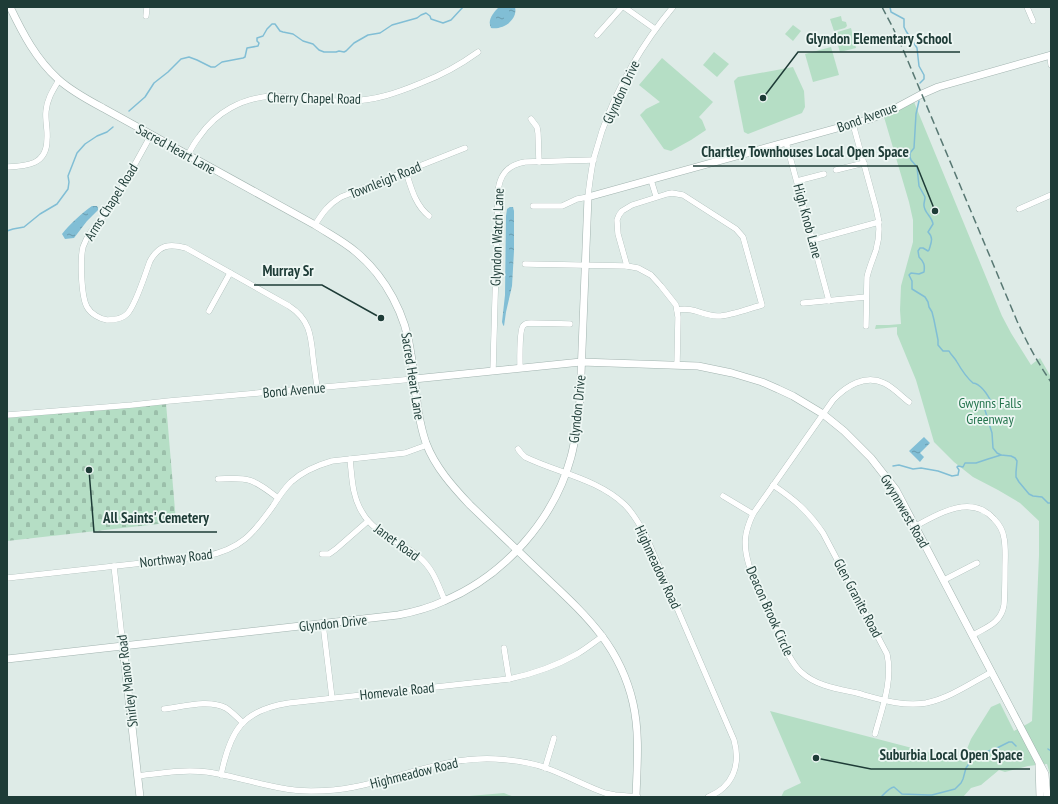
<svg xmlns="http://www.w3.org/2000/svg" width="1058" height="804" font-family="'PT Sans Narrow',sans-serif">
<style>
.cemetery{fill:url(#cemetery-stones)}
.park{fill:#b5dec5}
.water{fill:url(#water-ripples)}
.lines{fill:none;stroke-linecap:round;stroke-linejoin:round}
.stream{stroke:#81bed5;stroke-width:1.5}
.minor-casing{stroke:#a1b3af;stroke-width:6}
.tertiary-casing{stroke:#a1b3af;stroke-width:8}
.minor{stroke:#fff;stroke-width:5.5}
.tertiary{stroke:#fff;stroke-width:7}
.rail{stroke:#587873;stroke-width:1.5;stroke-dasharray:8 4;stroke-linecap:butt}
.labels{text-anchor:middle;stroke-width:3.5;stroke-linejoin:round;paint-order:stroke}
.street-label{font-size:14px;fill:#1e3c37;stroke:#eef7f4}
.park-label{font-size:14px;fill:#25754e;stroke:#eef7f4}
.leader{fill:none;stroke:#1e3c37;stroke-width:1.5}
.callout-dot{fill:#1e3c37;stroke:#eef7f4;stroke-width:1.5}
.callout-label{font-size:15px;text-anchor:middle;font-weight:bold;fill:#1e3c37;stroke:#eef7f4;stroke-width:3.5;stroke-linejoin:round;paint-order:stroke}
</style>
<defs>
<pattern id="cemetery-stones" width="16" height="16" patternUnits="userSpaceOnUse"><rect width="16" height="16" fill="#b5dec5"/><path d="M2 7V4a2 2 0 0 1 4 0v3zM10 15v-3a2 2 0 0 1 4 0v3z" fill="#9bbfaa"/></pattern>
<pattern id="water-ripples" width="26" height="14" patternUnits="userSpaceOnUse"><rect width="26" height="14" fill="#81bed5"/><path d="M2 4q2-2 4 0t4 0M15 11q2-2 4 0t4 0" fill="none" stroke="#699cae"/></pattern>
</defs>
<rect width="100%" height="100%" fill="#deebe7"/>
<polygon class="cemetery" points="166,403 176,522 7,541 7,418"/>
<g class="park">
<polygon points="841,16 842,21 846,22 847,26 845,28 834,31 830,19"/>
<polygon points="793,25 801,31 793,41 785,34"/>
<polygon points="851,28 856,48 840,52 834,33"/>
<polygon points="831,47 839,75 813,82 805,54"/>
<polygon points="714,52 729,64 717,77 703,65"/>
<polygon points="662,58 713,102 699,117 702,120 706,130 691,140 671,151 664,149 640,115 646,109 660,102 639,85"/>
<polygon points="793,67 804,91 805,107 802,113 748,134 744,132 734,81 738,77"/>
<polygon points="914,102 1002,316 1011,333 1031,365 1040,358 1051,377 1051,778 1047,764 1028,766 1005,772 999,770 981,785 971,788 963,797 781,797 784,791 801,783 770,711 962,761 971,739 991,707 1000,703 1014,731 1029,723 1032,721 1039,555 1039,521 1020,503 998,490 973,477 954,462 934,442 916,380 897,334 897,327 875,329 876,325 889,325 901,324 900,310 901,286 913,242 913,220 909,202 884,117"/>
<polygon points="504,793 514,797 458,797"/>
</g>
<g class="water">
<path d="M499,7H515C518,20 503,30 491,28C487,20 493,13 499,7Z"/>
<path d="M92,206H97L98,208V210L87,221L74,238L65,239L62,234C69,225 82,213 92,206Z"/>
<polygon points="510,207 513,207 514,211 514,251 512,286 506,312 504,326 503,325 502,322 505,295 506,216 507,209"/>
<polygon points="924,437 930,443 920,453 924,457 920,462 909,451"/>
</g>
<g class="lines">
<g class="stream">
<polyline points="890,7 891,12 904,19 904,27 906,31 917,48 919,66 924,75 924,79 920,83"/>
<path d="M919,101L916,114L914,148L910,153V157L911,160L917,167L919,186L925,197C925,200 924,202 924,204C923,212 932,216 933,224L928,232C934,238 931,243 929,250L928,251L923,248H920L918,251L919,257C924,262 925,265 924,272L919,274L911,273L909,275L912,281V289L925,297L928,302L929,307L932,312L934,320L938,340V345L943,351H949C951,355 955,358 957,362C961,369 966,377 973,383C982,384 989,397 993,405L992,406L986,408L985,410L992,433L993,448L997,453L1001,455L1011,456L1015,458L1017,461L1016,472V477L1019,482L1029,494L1033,496L1042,497L1048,503H1051"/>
<polyline points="129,111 145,97 154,83 168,72 181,59 189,57 197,60 211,67 215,67 222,62 243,58 245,57 247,48 258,46 259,43 257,41 257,38 263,36 267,29 272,24 275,24 280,31 283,32 293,34 303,41 313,44 319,50 324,52 336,52 339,51 344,52 346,51 354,43 368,35 380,33 392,25 417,18 421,15 426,13 430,16 431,19 443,23 451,20 463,7"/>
<polyline points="7,231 13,229 24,227 40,214 57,204 68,189 69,182 68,176 77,153 85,144 97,136 107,132 113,127"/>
<polyline points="893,466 899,465 913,469 921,468 938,471 952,476 958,475 959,470 957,467 958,466 963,467 965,463 976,463 988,459 1001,455"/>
<polyline points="1048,749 1051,751"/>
<path d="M881,797C885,793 889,788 894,787L902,794L928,795H932L955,789L961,783L963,779L966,768L973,758L981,753L995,749L1009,742H1012L1016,746"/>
</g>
<defs>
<g id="minor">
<polyline points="624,7 655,29"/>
<polyline points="1027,7 1033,21"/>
<polyline points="146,16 147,7"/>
<polyline points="597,35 622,7"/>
<polyline points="1050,55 1051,65"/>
<polyline points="531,119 537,127 538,133 539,162"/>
<path d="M853,124L876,208C880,222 880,236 876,250C873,259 869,268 867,277L866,326"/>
<path d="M151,135L114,202C104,218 89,229 83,247C80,259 81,296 87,307C91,314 100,319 107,320C114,320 122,319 127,314C136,305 145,274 150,261C159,245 169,243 186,248L289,306C309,319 311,334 313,357C314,367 316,377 317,388"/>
<polyline points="786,142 829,301"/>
<path d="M188,155C191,149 195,142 199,137C216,112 242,98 272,96C297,96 322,102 348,101C374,101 397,93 421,83C442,75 460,65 478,52"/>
<path d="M7,167C27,166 47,165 47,139C48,130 45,121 46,111C47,99 53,90 59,80"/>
<polyline points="836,170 864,163"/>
<path d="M406,172C411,187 415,205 429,216"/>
<polyline points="651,180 656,196"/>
<polyline points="797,181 824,174"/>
<path d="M533,206H562L577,199L588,197C589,185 591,173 593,161C596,151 599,141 602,131C618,86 642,44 673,7"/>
<polyline points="1019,209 1051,195"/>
<path d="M315,225C323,212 328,205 341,197L465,148"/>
<polyline points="813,240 879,222"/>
<polyline points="525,264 627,266 638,268 651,275 661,286 676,305 678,317 677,365"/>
<path d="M627,266L618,234L617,220L619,215L622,211L632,205L667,194L672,193L683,195L736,229L743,237L762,305C751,308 727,317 717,316C701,315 695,307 677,310"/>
<polyline points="803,303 866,297"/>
<polyline points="209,311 230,273"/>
<path d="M520,368C520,360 519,331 523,326C525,323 528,323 531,323L570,324"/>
<path d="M493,371L498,193C499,175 507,165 525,162L594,160"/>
<path d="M909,402C901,396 893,387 884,383C865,374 846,386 833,400L753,514C744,533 743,545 749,565L787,652C791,659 795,667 801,672C816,686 838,689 857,693C879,699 903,707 926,703C950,698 971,683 992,672"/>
<polyline points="7,415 132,405 169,401 414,379"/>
<path d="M518,449L521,453L525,457C558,473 598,479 625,505C634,514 639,524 645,534L734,740C741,765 733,787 708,797"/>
<path d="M350,459C352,477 352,496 362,512C374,534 401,541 419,557C433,568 438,585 445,601"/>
<path d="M218,479C250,477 253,479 278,498"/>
<path d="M773,485C795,500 808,511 823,533L887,654C893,681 882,708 875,734"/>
<polyline points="723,496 753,514"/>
<path d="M916,526C939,513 972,494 994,519C999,524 1003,531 1004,538C1006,548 1005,558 1005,568C1005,581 1005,593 1004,605C1001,623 987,627 973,635"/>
<polyline points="322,554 329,554 336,549 368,521"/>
<polyline points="114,566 123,647"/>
<path d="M7,578L206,556C241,549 253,534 273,506C278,498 284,489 291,482C303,471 318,465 332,461L405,453L427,445"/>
<polyline points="944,580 977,563"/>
<polyline points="323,624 332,698"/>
<polyline points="504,648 509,679"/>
<path d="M164,709C182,707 209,699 226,708C232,712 237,717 243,723"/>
<polyline points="545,768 554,738"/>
<path d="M221,775C230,731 242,710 289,703L509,679C533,674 556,666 577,654C586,649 594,642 603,636"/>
<path d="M138,776C161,773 184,769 207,772C242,777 276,791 311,791C325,791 340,790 354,787C401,778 446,756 496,759C512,760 530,762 546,768C566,775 585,786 605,793L615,795L638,797"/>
</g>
<g id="tertiary">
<path d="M10,7C23,34 36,59 58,79C71,91 88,100 103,108L315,225C329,234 343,241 356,252C386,277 406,315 411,354C416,384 416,414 426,443C435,467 453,487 470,505C493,527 515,548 538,570C581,611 619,642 633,703C640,734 637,766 636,797"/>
<polyline points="414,379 581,362 698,366 732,373 762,382 778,389 793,396 823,414 844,431 871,458 896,490 905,507 1045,774 1047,797"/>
<polyline points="123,647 140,797"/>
<path d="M7,659L398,615C414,612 429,608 444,601C504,576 554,520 571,457C576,438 578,420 580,400L588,197L870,119L894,109L922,94L938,87L1051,55"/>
<polyline points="1039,765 1040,797"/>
</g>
</defs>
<use href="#minor" class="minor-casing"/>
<use href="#tertiary" class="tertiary-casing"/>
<use href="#minor" class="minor"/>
<use href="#tertiary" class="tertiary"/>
<path class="rail" d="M882,7L892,26L902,47L1017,321C1027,343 1038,363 1051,382"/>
</g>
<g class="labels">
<g class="street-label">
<text transform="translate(621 92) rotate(-65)" y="5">Glyndon Drive</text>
<text transform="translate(314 98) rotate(1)" y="5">Cherry Chapel Road</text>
<text transform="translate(867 117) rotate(-20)" y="5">Bond Avenue</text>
<text transform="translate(176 149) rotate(29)" y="5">Sacred Heart Lane</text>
<text transform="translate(385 180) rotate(-22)" y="5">Townleigh Road</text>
<text transform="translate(111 202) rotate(-58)" y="5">Arms Chapel Road</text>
<text transform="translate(808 221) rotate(75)" y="5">High Knob Lane</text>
<text transform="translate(497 237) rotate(-88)" y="5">Glyndon Watch Lane</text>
<text transform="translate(413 376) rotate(81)" y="5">Sacred Heart Lane</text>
<text transform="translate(294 390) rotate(-5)" y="5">Bond Avenue</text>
<text transform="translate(577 409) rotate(-84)" y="5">Glyndon Drive</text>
<text transform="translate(905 511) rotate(60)" y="5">Gwynnwest Road</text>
<text transform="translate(397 542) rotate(36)" y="5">Janet Road</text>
<text transform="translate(176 558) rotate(-7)" y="5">Northway Road</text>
<text transform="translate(658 567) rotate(65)" y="5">Highmeadow Road</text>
<text transform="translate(858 598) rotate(62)" y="5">Glen Granite Road</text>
<text transform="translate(770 611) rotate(66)" y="5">Deacon Brook Circle</text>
<text transform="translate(333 623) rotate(-6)" y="5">Glyndon Drive</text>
<text transform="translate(127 681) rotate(-97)" y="5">Shirley Manor Road</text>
<text transform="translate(397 691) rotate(-6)" y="5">Homevale Road</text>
<text transform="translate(414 773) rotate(-14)" y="5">Highmeadow Road</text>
</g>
<g class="park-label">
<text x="990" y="408">Gwynns Falls<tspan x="990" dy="16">Greenway</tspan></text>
</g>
</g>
<path class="leader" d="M763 98L798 52H960M935 211L917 166H693M381 318L322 285H254M89 470L94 532H217M816 758L871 769H1030"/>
<g class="callout-dot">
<circle cx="763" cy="98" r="4"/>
<circle cx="935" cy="211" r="4"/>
<circle cx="381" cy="318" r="4"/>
<circle cx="89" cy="470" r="4"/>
<circle cx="816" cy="758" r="4"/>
</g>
<g class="callout-label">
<text x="879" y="44">Glyndon Elementary School</text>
<text x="805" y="157">Chartley Townhouses Local Open Space</text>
<text x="288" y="276">Murray Sr</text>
<text x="156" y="523">All Saints' Cemetery</text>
<text x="951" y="760">Suburbia Local Open Space</text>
</g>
<rect width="1058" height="804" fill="none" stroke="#1e3c37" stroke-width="16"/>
</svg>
